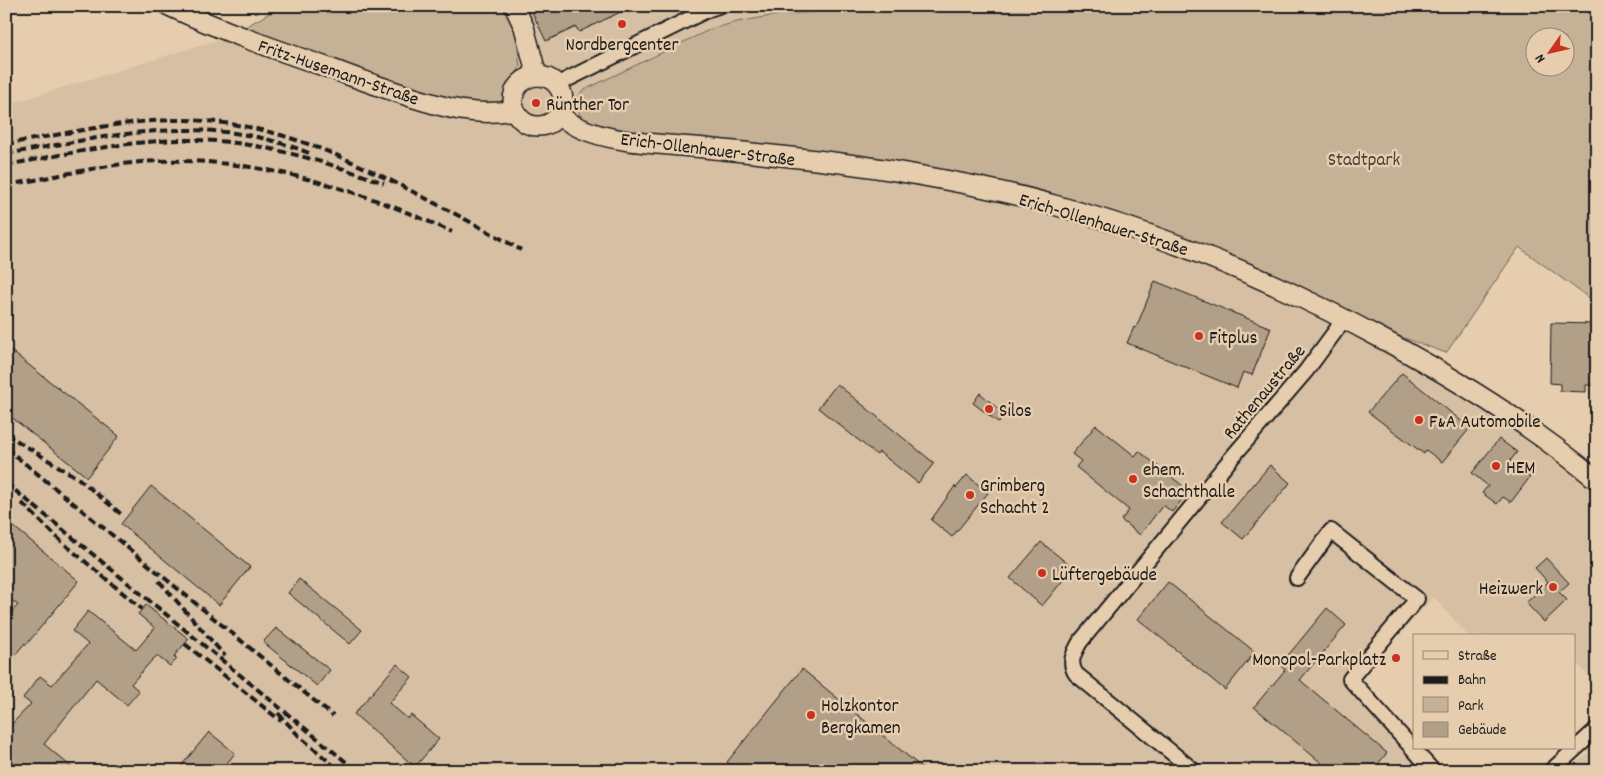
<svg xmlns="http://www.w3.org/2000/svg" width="1603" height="777" font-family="Dekko,sans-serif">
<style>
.built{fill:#d6bfa3}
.green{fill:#c5b196;stroke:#706659;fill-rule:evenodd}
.building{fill:#b19f88;stroke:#1c1c1c}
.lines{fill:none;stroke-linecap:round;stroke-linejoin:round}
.street-casing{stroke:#1c1c1c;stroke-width:18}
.secondary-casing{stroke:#1c1c1c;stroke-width:22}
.street{stroke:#e6cdae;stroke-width:14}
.secondary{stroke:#e6cdae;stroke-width:19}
.rail{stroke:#1c1c1c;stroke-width:4;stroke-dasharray:8 4;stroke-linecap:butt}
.poi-dot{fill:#c8321e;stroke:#e6cdae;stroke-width:2}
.labels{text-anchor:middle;stroke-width:5;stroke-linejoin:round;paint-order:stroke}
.poi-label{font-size:19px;fill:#1c1c1c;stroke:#e6cdae;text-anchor:start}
.street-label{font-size:19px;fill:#1c1c1c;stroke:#e6cdae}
.park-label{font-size:19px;fill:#46413a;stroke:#e6cdae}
</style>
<rect width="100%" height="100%" fill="#e6cdae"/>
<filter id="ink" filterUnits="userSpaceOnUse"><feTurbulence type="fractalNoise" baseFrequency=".02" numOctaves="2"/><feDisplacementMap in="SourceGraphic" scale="10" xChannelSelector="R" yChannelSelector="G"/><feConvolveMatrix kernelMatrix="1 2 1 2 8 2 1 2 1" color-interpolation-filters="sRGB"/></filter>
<g filter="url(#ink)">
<g class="built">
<polygon points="503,6 885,6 880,8 777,15 737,22 712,29 576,101 580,116 795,156 1130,226 1351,330 1494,415 1565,467 1597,495 1597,684 1574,660 1574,636 1468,636 1434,597 1357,680 1440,771 6,771 6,105 218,40 332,68 515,24"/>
<polygon points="1597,746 1597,771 1567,771"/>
</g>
<g class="green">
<polygon points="282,6 503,6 515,24 520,67 502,102 481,107 384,83 236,32"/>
<path d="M885,6H1597V304L1519,247L1446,353L1357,321L1055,204L613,134L592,124L580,116L576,101L582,91L711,29L737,22L777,15L880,8ZM1536,38H1566V68H1536Z"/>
</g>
<g class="building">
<polygon points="529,6 633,6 579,32 576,27 546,41"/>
<polygon points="1155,281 1271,328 1252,375 1243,372 1237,388 1127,343 1134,327 1136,328"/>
<polygon points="1551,323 1597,324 1597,385 1586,385 1586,392 1560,391 1560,384 1550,383"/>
<polygon points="6,347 119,436 87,477 6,413"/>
<polygon points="1402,373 1470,428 1442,462 1426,450 1424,454 1368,412"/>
<polygon points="837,384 934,463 918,483 879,452 877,455 818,408"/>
<polygon points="980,393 1005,415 999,423 973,403"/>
<polygon points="1096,425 1135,456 1139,451 1189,491 1172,512 1163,505 1140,535 1121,520 1129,510 1076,467 1081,461 1072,454"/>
<polygon points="1499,439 1517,452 1510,461 1530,477 1511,502 1503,497 1497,504 1482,493 1488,486 1472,473"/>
<polygon points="1270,465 1290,483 1243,539 1222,522"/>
<polygon points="967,475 988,493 952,537 931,520 955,486 956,488"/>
<polygon points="151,486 250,567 219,605 121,524"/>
<polygon points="13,526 79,581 26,645 25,643 6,665 6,618 18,605 6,596 6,533"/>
<polygon points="1041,542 1073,568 1042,606 1010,578"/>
<polygon points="1546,558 1569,583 1559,592 1567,600 1544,622 1526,603 1548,582 1535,568"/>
<polygon points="299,579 362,630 350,644 288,593"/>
<polygon points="1168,582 1255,652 1225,690 1138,619"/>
<polygon points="146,605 189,639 174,656 177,659 170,666 157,656 153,659 131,684 139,691 127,705 96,679 44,744 76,771 19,771 6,760 6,730 31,704 23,698 40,676 52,685 88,644 72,631 88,611 136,650 155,628 138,614"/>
<polygon points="1327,608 1346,625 1300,680 1387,753 1378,764 1386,771 1331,771 1254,707 1285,670 1280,665"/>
<polygon points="276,628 330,670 317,686 263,642"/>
<polygon points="397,664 412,677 389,703 408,719 411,715 439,739 415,767 354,714"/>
<polygon points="802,669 926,771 738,771 727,762"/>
<polygon points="209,732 235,753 221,771 177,771"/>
</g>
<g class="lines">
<defs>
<g id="street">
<polyline points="556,85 709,9 718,6"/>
<polyline points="1297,578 1331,531 1417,599 1350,679 1433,771"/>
<path d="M1194,771L1076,674C1068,662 1074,653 1080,642L1234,455L1306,371L1337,329L1343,317"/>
<polyline points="1551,771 1597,729"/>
</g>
<g id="secondary">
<path d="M169,6C222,31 277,50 332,69C358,79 384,88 411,97C446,108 477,117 514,110"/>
<polyline points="514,6 524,27 537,76"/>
<circle cx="538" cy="101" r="25"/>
<path d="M559,115C565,119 571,124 578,127C612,144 667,144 705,148C768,155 832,160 895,171C948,180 1002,190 1054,205C1170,236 1281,284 1386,341C1462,382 1531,425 1597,480"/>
</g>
</defs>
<use href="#street" class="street-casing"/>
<use href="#secondary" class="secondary-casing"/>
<use href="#street" class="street"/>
<use href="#secondary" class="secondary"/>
<g class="rail">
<path d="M6,144C65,134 126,119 186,120C275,122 348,158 425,198C457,215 490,232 521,250"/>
<path d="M6,154C110,136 206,111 309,153"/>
<path d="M6,165C68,154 132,139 195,140C259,141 324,161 384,183"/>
<path d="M6,185C51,178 96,166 141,162C248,154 355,187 452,232"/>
<polyline points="6,434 79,479 121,514"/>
<polyline points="6,448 333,716"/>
<polyline points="6,483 357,771"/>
<polyline points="22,503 63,543 142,609"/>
<polyline points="159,581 225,656"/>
<polyline points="185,644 281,721"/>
<polyline points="278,713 299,736 340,771"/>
</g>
</g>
</g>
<g class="poi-dot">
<circle cx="622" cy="24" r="5"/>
<circle cx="536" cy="103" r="5"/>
<circle cx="1199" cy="336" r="5"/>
<circle cx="989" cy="409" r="5"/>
<circle cx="1419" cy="420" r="5"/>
<circle cx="1496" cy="466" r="5"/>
<circle cx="1133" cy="479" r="5"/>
<circle cx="970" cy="495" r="5"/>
<circle cx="1042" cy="573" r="5"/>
<circle cx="1553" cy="587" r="5"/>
<circle cx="1396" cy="658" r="5"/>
<circle cx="811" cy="715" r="5"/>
</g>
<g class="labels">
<g class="poi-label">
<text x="622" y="50" text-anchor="middle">Nordbergcenter</text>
<text x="546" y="110">Rünther Tor</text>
<text x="1209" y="343">Fitplus</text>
<text x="999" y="416">Silos</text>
<text x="1429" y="427">F&amp;A Automobile</text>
<text x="1506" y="473">HEM</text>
<text x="1143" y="475">ehem.<tspan x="1143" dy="22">Schachthalle</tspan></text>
<text x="980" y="491">Grimberg<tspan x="980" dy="22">Schacht 2</tspan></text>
<text x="1052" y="580">Lüftergebäude</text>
<text x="1543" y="594" text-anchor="end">Heizwerk</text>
<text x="1386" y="665" text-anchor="end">Monopol-Parkplatz</text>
<text x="821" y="711">Holzkontor<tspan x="821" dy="22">Bergkamen</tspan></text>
</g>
<g class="street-label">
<text transform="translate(339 71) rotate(19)" y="7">Fritz-Husemann-Straße</text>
<text transform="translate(708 148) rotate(7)" y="7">Erich-Ollenhauer-Straße</text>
<text transform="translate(1104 223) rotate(17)" y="7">Erich-Ollenhauer-Straße</text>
<text transform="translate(1263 391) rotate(-50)" y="7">Rathenaustraße</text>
</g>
<g class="park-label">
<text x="1364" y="165">Stadtpark</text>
</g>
</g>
<rect width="1603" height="777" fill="none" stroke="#e6cdae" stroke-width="25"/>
<rect x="12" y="12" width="1578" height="752" fill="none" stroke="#1c1c1c" stroke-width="2" filter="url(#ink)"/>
<rect x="1413" y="634" width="162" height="115" fill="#e6cdae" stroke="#958674"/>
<rect x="1423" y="651" width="25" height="8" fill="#e6cdae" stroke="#958674"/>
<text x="1458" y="660" font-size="15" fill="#1c1c1c">Straße</text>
<rect x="1423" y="676" width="25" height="8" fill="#1c1c1c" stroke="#958674"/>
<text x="1458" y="684" font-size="15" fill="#1c1c1c">Bahn</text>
<rect x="1423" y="697" width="25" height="15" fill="#c5b196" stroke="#958674"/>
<text x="1458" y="710" font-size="15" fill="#1c1c1c">Park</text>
<rect x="1423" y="722" width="25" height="15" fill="#b19f88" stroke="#958674"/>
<text x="1458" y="734" font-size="15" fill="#1c1c1c">Gebäude</text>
<g transform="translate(1550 52) rotate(236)"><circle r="24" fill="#e6cdae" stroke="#958674"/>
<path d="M0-4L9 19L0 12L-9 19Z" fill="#c8321e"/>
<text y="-8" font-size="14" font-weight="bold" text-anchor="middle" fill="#1c1c1c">N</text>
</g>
</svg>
